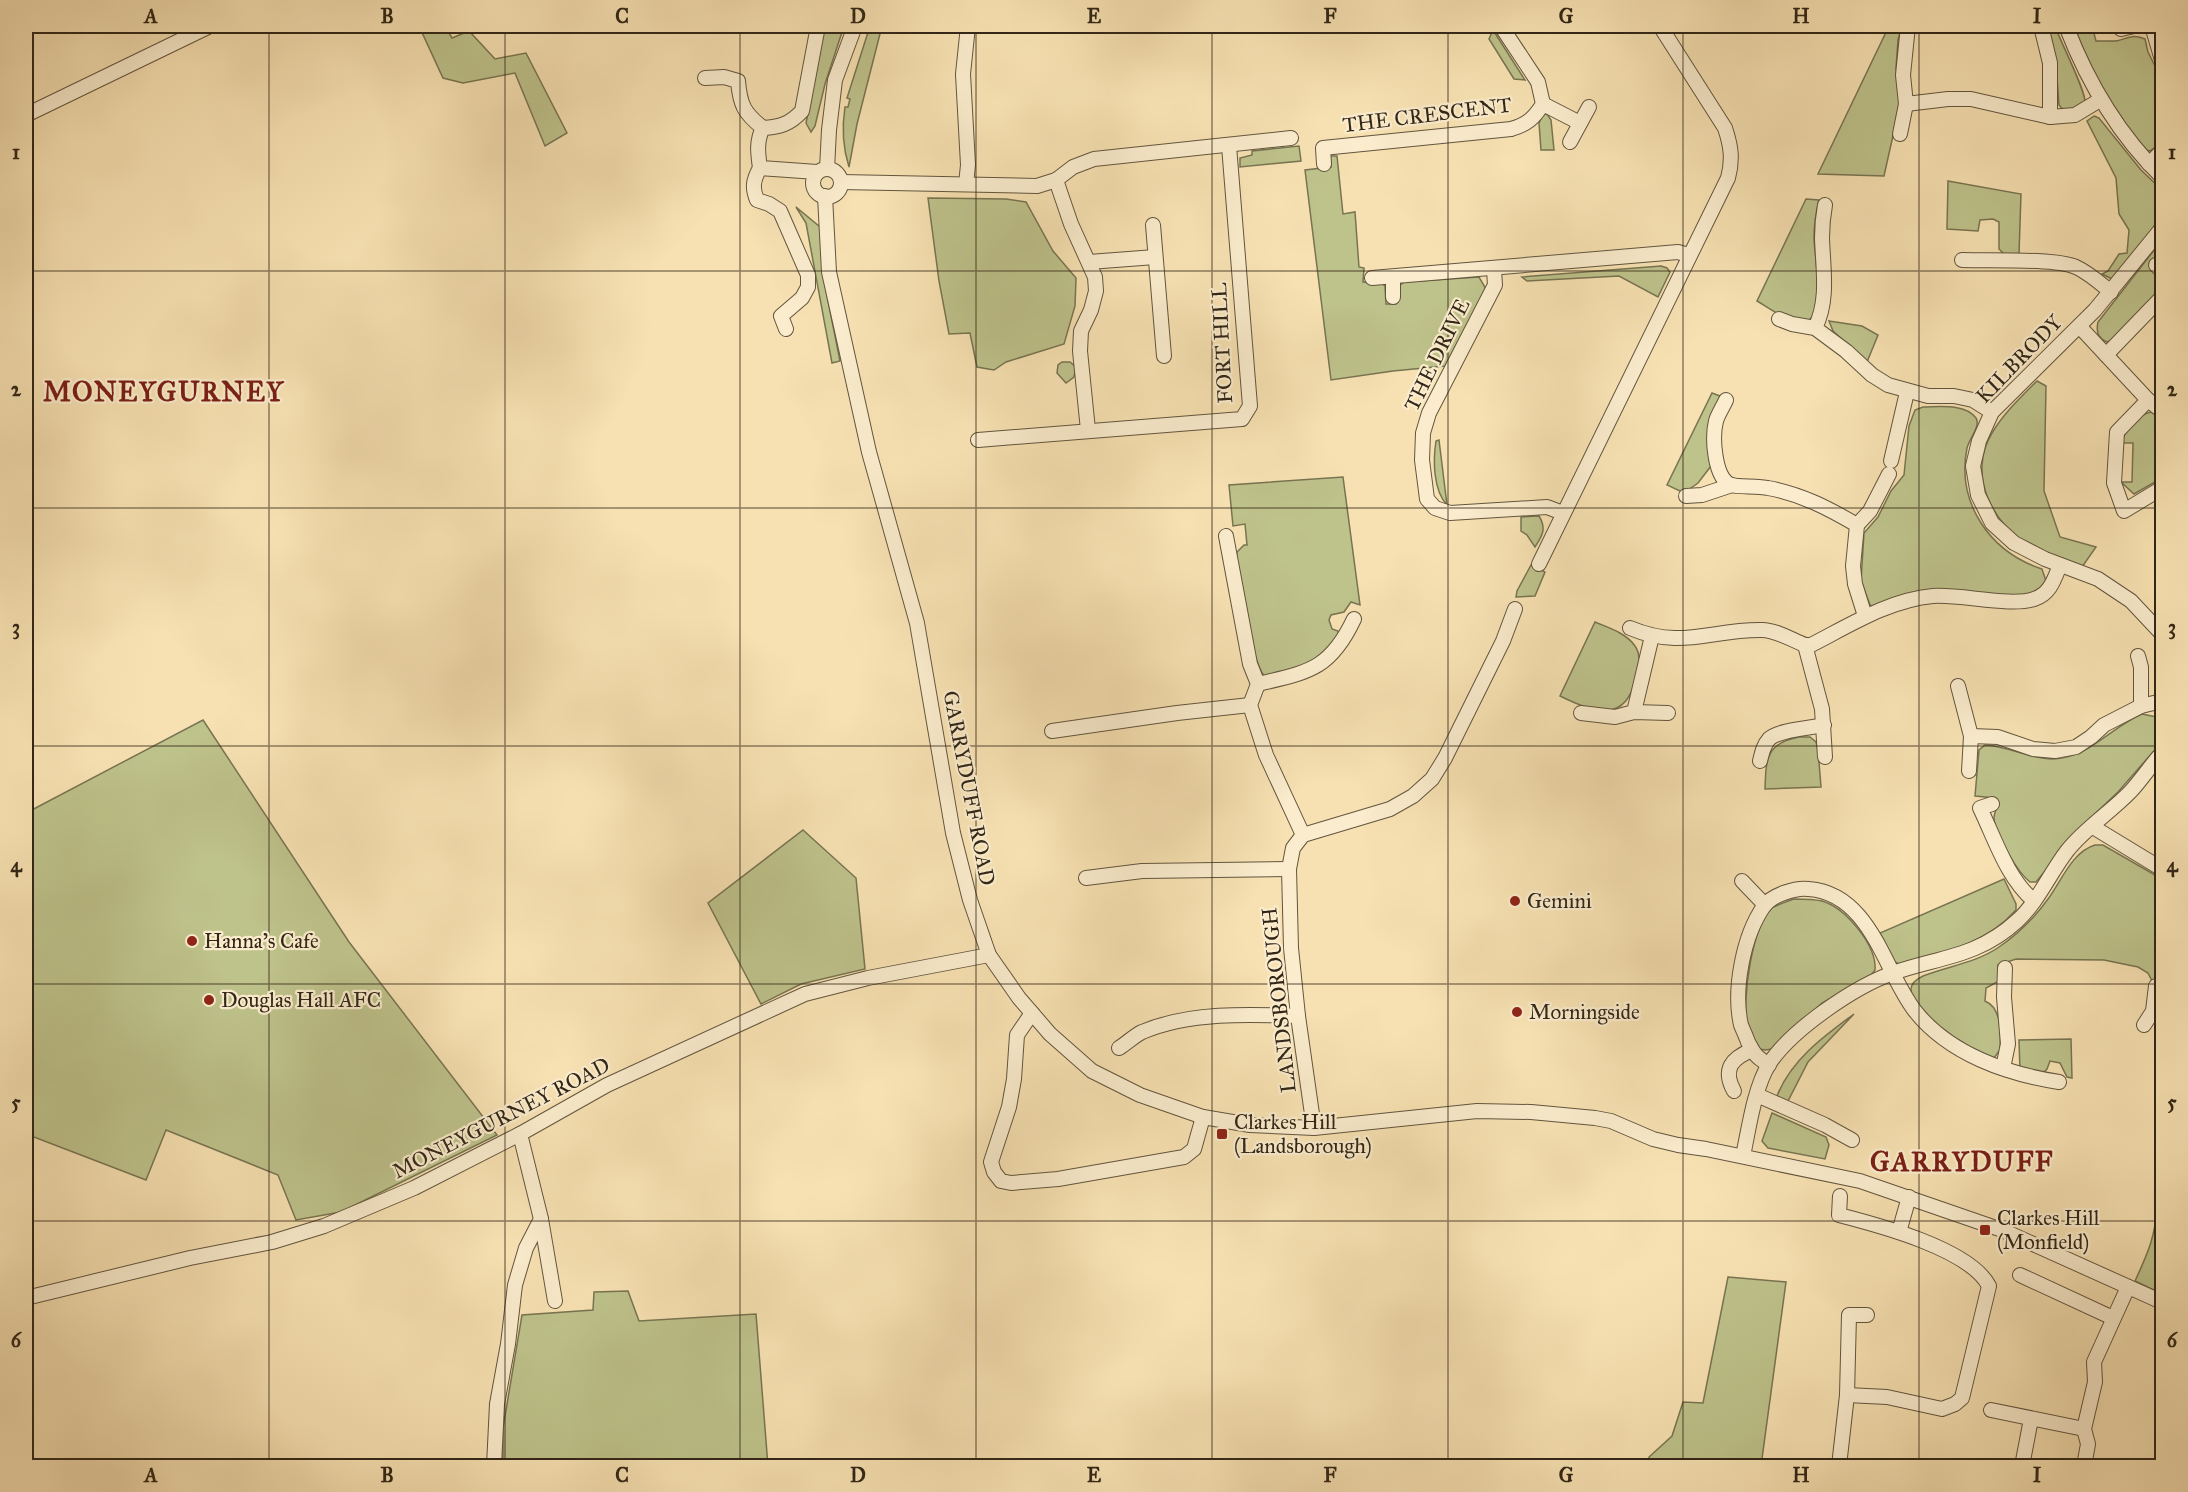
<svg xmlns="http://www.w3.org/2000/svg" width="2188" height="1492" font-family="'IM FELL Great Primer',serif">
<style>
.green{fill:#bec28b;stroke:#787451;stroke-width:1.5}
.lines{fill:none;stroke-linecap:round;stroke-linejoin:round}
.minor-casing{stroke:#62553e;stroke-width:16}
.minor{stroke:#faeccd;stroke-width:14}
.grid{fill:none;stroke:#312617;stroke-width:1.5;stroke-opacity:0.55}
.poi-dot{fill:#8f2418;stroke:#faeccd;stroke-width:2}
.labels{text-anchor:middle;stroke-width:4.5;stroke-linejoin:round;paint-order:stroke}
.street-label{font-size:21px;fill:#312617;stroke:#faeccd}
.poi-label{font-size:21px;fill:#312617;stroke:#faeccd;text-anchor:start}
.district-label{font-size:27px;font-weight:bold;letter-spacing:1.5px;fill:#7a1f14;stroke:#faeccd}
.neatline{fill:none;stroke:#312617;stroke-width:2}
.grid-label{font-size:20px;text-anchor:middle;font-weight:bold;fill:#312617}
</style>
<rect width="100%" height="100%" fill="#f7e1b2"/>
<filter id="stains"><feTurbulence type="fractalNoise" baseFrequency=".00333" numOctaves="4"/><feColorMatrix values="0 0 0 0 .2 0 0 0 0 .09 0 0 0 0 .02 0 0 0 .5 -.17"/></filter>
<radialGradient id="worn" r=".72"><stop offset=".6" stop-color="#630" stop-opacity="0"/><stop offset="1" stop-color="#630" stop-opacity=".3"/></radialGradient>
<g class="green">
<polygon points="419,26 445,26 452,38 469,31 495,59 526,53 567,133 545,146 515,73 463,83 443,78"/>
<polygon points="825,26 844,26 825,84 815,126 811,132 806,123"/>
<path d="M870,26H882L857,124L849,167C843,148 842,126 845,107H848L850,99L847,98Z"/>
<polygon points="1889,26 1902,26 1898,40 1896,68 1900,99 1898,113 1884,176 1818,174"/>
<path d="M2047,26H2055C2060,41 2087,93 2085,103L2080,108L2065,112L2059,105L2056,64Z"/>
<path d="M2074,26H2092L2096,41C2103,41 2110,41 2116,41C2127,39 2133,33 2145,39L2148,52L2162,80V142L2150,151L2146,150C2118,125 2087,62 2074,26Z"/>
<polygon points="1493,30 1525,80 1514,79 1489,39"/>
<polygon points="1543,114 1547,114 1551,120 1554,150 1541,150 1539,123"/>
<polygon points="2094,116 2099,118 2141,170 2162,190 2162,215 2141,245 2112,279 2102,274 2108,271 2119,254 2127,253 2129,230 2119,214 2116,178 2087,121"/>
<polygon points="1299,146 1301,161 1240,167 1240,158 1252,155 1252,151"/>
<polygon points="1330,156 1337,156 1343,214 1355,212 1359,267 1364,268 1363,282 1380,282 1385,286 1386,304 1396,304 1399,286 1404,282 1479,277 1486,289 1445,366 1393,371 1331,380 1305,170 1331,167"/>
<polygon points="1948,181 2021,194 2019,254 2004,254 1999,249 1999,222 1993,219 1980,220 1978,231 1947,229"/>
<polygon points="928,198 1006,199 1026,202 1053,251 1076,278 1075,306 1064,344 1006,362 994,370 977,367 970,333 949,334 939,281"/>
<path d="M1806,199L1819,200C1816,212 1814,225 1814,238C1814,253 1827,319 1804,322C1789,323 1769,308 1757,301Z"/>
<polygon points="796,207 820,227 826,291 840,361 832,363 806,223"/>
<path d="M2162,240V268L2157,275C2159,279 2163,284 2162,289C2159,300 2125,329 2115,339L2107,342C2098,339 2096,331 2098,322Z"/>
<polygon points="1661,266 1667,268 1670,272 1658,297 1619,276 1527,281 1522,277"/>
<polygon points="1829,321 1862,326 1878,335 1867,362 1833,331"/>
<polygon points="1062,362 1070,362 1076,367 1074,377 1066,383 1057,373 1058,365"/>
<path d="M2037,381L2046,386L2044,491L2060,537L2096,547L2082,567C2065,560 2047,555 2031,546C1992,525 1967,474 1992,433C2004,413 2021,397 2037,381Z"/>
<path d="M1712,393L1720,396C1712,420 1704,440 1711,466L1698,483L1684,493L1667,485Z"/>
<path d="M1923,407C1938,407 1965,403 1976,418C1981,426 1969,439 1967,448C1956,503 1990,552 2042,569L2046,581L2043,589L2024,597L1951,591L1876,608L1870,605L1861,581L1864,533L1878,517L1891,491L1904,475L1909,426L1915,410Z"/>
<path d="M2151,412L2159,416L2162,422V478L2134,494L2121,482H2132L2133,443H2122C2124,430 2138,415 2151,412Z"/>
<path d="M1439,440L1447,505C1433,490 1433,460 1436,441Z"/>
<path d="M1343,477L1360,605L1351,602L1344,612L1331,615L1329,620L1332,629L1338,631L1339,643L1303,670L1266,678C1252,667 1240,581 1236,559L1237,552L1244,545H1247L1245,524L1233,526L1229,485Z"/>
<path d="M1539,516C1547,529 1542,536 1535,547L1527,535L1521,531V517Z"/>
<polygon points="1531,565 1545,572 1535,596 1516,597 1517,591"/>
<path d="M1595,622C1609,628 1626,633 1635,646C1642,656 1638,666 1636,677C1626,725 1593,712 1560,696Z"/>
<path d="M2142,714L2162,718V745L2153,752L2118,792L2081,827L2036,882H2030C2017,872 1997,836 1994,820C1993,812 2000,806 1996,798L1975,796L1979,750L1985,745C2008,746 2029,759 2053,759C2089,758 2111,727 2142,714Z"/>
<polygon points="203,720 349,942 497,1135 341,1212 296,1220 278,1175 166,1130 146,1180 26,1134 26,813"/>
<path d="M1799,737H1810L1816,742L1818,750L1821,787L1765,789C1766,759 1766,743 1799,737Z"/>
<polygon points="803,830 856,878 865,969 801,984 761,1004 708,903"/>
<path d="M2095,845H2103L2162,879V983H2153L2148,973L2138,967L2104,960L2016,959L1998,965L1999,981L1986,988L1985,1001C2002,1008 2001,1033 2000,1050L1994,1058L1988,1057C1968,1046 1910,1015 1911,989C1911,983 1917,979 1923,976C1948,966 1976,963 1999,947C2018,934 2035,917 2048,899C2062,880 2072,852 2095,845Z"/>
<path d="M2004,879L2016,904V910C1985,945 1942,953 1899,964L1895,962L1880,933Z"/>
<path d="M1793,899C1803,899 1813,899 1822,901C1846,908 1877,946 1875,970L1871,975L1822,1003L1772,1049L1765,1050L1760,1049C1756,1041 1749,1033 1747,1024C1742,999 1752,926 1772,908C1778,904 1787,902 1793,899Z"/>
<path d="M1854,1014L1808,1062L1788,1101L1777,1096C1791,1060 1824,1036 1854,1014Z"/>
<polygon points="2071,1039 2072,1078 2067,1077 2060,1063 2050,1061 2047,1069 2042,1074 2020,1071 2019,1040"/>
<polygon points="1772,1113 1826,1137 1829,1145 1825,1159 1768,1148 1762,1141"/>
<path d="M2162,1206V1294L2135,1281C2146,1257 2157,1234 2156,1207Z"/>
<polygon points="1728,1277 1786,1282 1761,1466 1648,1466 1649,1457 1672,1436 1683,1402 1703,1403"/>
<polygon points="628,1291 639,1321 756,1314 768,1466 503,1466 503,1428 522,1315 593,1310 594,1292"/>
</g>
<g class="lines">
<defs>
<g id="minor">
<polyline points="1847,26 1848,26"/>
<polyline points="2041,26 2050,63 2050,117"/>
<path d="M2066,26C2088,83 2118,134 2162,177"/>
<polyline points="2152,26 2162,60"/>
<polyline points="2121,29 2134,26"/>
<path d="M705,78L724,77L738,81C740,105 744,113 763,128"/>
<polyline points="1543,104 1580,123"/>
<polyline points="1906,104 1948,99 1971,99 2050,117 2075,115 2100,100"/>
<polyline points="26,115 210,26"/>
<polyline points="1900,134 1906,104 1903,75 1908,26"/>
<polyline points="1570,142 1589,107"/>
<path d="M1324,164L1323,148L1511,129C1528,124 1534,118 1543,104L1538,82L1501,26"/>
<polyline points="2149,164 2162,151"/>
<path d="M760,168C753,180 752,188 757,200L769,204L780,211L808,275V287L802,298L781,316L786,329"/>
<polyline points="827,169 829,130 835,80 855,26"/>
<circle cx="827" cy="183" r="14"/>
<path d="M817,172L760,168C758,154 756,141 763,128C780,127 790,124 802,111L818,26"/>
<polyline points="1056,180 1071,224 1095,277 1096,291 1091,310 1081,331 1080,351 1088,430"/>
<polyline points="841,182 1037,186 1056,180 1073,167 1094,159 1291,138"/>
<polyline points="966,184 968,165 963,74 968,26"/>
<polyline points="825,196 829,272 869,452 917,623 953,833 970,900 989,955 1019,998 1050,1034 1092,1071 1140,1095 1203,1117 1250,1125 1314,1128 1477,1111 1531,1112 1595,1118 1611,1121 1653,1139 1678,1145 1706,1149 1860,1181 2002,1230 2162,1302"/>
<polyline points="1153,225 1164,356"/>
<polyline points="2162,228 2095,310 1992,412 1979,441 1973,466 1978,495 1992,523 2014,543 2045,559 2098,579 2131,601 2162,634"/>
<path d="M1962,260C1989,261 2054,258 2076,267C2089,273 2100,283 2111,292"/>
<polyline points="1089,262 1155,257"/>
<polyline points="2156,265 2162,271"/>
<polyline points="1494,269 1495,285 1429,413 1423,433 1422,460 1427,499 1435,508 1450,513 1547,507 1563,513"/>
<polyline points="1372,278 1678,252 1688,255"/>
<polyline points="1393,297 1393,277"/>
<polyline points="1779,319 1792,324 1815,328 1846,351 1872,375 1888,385 1928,396 1954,396 1973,400 1992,412"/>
<polyline points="2080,327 2148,400 2162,411"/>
<path d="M1815,328C1829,300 1823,269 1822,238C1822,227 1823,216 1825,205"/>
<polyline points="2106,355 2162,297"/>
<path d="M1726,400C1723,407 1718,414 1716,421C1712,437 1714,478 1731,485C1737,487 1759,486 1768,488C1801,494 1828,508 1857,525L1853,566L1855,584L1865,616"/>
<polyline points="2148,400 2117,432 2114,483 2124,511 2162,488"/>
<polyline points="978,440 1242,419 1250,406 1229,146"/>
<polyline points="1891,461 1907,392"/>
<polyline points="1686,496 1702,495 1732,485"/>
<polyline points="1857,525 1870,511 1889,474"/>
<polyline points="1226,536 1250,664 1258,684 1250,705 1266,755 1303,835"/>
<path d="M1539,564L1728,178C1733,159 1731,146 1725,128L1660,26"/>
<path d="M1630,628C1682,650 1711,629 1762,630C1776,630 1792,640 1805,645H1811C1850,625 1889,600 1933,596C1961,594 2011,607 2034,599C2050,594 2054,580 2060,565"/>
<polyline points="1805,645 1822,709 1825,757"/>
<path d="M1258,684C1308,672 1330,670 1354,619"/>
<polyline points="1958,686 1971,736 1969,771"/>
<polyline points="2141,706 2162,701"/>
<polyline points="1634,712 1652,636"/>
<polyline points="1581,713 1615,717 1634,712 1668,713"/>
<polyline points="1052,731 1177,713 1250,705"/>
<polyline points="1971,736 1998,737 2033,749 2055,751 2076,747 2091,737 2104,725 2141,706 2141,667 2138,656"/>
<path d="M1760,761C1762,753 1763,746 1769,739C1778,730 1811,728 1824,725"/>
<path d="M1992,804L1980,808C1995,839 2007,878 2034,901"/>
<polyline points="2093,827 2162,869"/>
<polyline points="1086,878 1142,871 1289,869"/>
<polyline points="1742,881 1765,905"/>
<polyline points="1032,1013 1017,1035 1014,1079 1009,1107 991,1162 994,1172 1001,1181 1011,1183 1058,1179 1184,1157 1194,1149 1203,1117"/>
<polyline points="2144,1025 2153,1011 2156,986"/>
<path d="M1119,1048C1127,1043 1134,1036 1142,1032C1189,1012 1248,1014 1298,1016"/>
<path d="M1769,1065C1765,1062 1761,1060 1758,1057C1753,1053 1751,1047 1748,1042C1746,1036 1743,1030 1741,1025C1733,990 1743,936 1764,906C1772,895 1796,887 1809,889C1871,894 1884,971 1915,1011C1949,1054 2007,1074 2059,1082"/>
<polyline points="2003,1068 2008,1044 2004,997 2005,968"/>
<path d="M1734,1091C1722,1069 1732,1058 1752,1050"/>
<polyline points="1757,1095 1825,1125 1852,1140"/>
<polyline points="1314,1128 1298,1016 1291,948 1289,869 1293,848 1303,835 1390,809 1413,796 1432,779 1445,758 1503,641 1515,609"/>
<path d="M1743,1156C1749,1128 1754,1089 1769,1064C1791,1030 1854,987 1893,973C1939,957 1978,957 2017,921C2038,902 2050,873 2067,851C2085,828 2111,812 2131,791C2142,779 2151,765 2162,753"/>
<path d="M1840,1196L1839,1215C1878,1225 1970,1249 1989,1286L1962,1398L1955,1404L1942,1409L1887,1397L1847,1395"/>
<polyline points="541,1219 555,1301"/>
<polyline points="1899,1232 1909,1197"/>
<polyline points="2020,1275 2113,1318"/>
<polyline points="26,1298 190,1258 272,1242 324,1226 414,1188 520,1134 607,1085 805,994 868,978 989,955"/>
<polyline points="1991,1410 2084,1429"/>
<polyline points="494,1466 497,1404 508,1344 515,1285 526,1248 541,1219 520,1134"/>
<polyline points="1839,1466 1847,1395 1849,1315 1867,1315"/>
<polyline points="2022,1466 2031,1419"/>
<polyline points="2084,1466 2088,1444 2084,1429 2095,1382 2094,1362 2128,1287"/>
</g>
</defs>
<use href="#minor" class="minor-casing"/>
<use href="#minor" class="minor"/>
</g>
<path class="grid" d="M269,26V1466M505,26V1466M740,26V1466M976,26V1466M1212,26V1466M1448,26V1466M1683,26V1466M1919,26V1466M26,271H2162M26,508H2162M26,746H2162M26,984H2162M26,1221H2162"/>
<g class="poi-dot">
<circle cx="1515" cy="901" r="6"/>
<circle cx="192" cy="941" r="6"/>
<circle cx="209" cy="1000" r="6"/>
<circle cx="1517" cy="1012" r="6"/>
<rect x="1216" y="1128" width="12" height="12" rx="3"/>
<rect x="1979" y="1224" width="12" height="12" rx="3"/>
</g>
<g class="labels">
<g class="street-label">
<text transform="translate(1427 115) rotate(-7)" y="7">THE CRESCENT</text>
<text transform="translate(1222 343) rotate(-93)" y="7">FORT HILL</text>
<text transform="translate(1437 355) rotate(-64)" y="7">THE DRIVE</text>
<text transform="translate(2019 359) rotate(-46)" y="7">KILBRODY</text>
<text transform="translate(969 788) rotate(79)" y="7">GARRYDUFF ROAD</text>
<text transform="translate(1279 1000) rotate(-96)" y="7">LANDSBOROUGH</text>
<text transform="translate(501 1118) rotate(-27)" y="7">MONEYGURNEY ROAD</text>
</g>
<g class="poi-label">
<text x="1527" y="908">Gemini</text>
<text x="204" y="948">Hanna's Cafe</text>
<text x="221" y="1007">Douglas Hall AFC</text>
<text x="1529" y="1019">Morningside</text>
<text x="1234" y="1129">Clarkes Hill<tspan x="1234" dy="24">(Landsborough)</tspan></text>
<text x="1997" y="1225">Clarkes Hill<tspan x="1997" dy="24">(Monfield)</tspan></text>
</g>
<g class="district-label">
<text x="164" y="401">MONEYGURNEY</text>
<text x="1962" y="1171">GARRYDUFF</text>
</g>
</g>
<rect width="2188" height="1492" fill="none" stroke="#f7e1b2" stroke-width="66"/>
<rect x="33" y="33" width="2122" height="1426" class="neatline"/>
<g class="grid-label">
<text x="151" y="23">A</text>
<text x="387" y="23">B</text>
<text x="622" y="23">C</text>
<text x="858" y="23">D</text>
<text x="1094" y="23">E</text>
<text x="1330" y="23">F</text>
<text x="1566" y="23">G</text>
<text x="1801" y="23">H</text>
<text x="2037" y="23">I</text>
<text x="16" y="159">1</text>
<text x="2172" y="159">1</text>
<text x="16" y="396">2</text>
<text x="2172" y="396">2</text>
<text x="16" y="634">3</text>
<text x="2172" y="634">3</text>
<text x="16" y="872">4</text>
<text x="2172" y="872">4</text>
<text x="16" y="1109">5</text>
<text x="2172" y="1109">5</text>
<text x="16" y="1347">6</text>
<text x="2172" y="1347">6</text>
<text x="151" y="1482">A</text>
<text x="387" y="1482">B</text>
<text x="622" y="1482">C</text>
<text x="858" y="1482">D</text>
<text x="1094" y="1482">E</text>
<text x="1330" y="1482">F</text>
<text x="1566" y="1482">G</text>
<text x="1801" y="1482">H</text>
<text x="2037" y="1482">I</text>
</g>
<rect width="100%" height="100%" filter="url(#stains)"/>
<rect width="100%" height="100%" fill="url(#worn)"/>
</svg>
